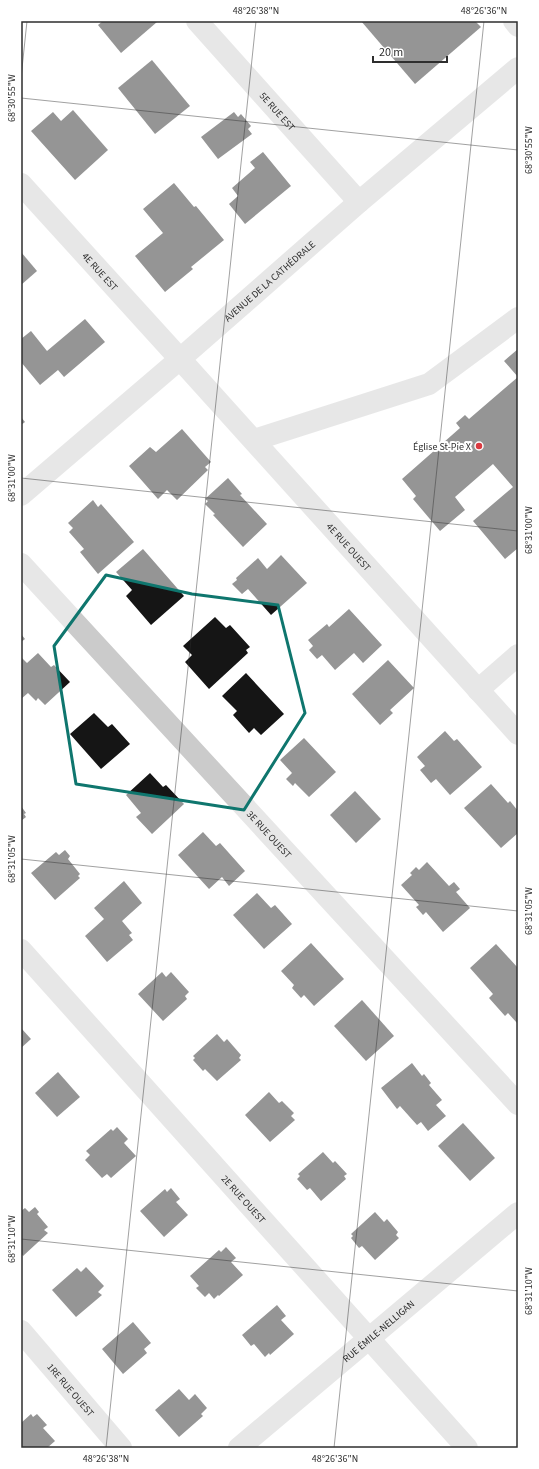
<svg xmlns="http://www.w3.org/2000/svg" width="539" height="1469" font-family="'Source Sans 3',sans-serif">
<style>
.building{fill:#151515}
.lines{fill:none;stroke-linecap:round;stroke-linejoin:round}
.minor{stroke:#cbcbcb;stroke-width:22}
.marked{fill:none;stroke:#0f766e;stroke-width:3;stroke-linejoin:round}
.ticks{fill:none;stroke:#2e2e2e;stroke-width:1;stroke-opacity:0.45}
.poi-dot{fill:#da3a41;stroke:#fff;stroke-width:1.5}
.labels{text-anchor:middle;stroke-width:4;stroke-linejoin:round;paint-order:stroke}
.street-label{font-size:10px;fill:#2e2e2e;stroke:#fff}
.poi-label{font-size:10px;fill:#2e2e2e;stroke:#fff;text-anchor:end}
.neatline{fill:none;stroke:#2e2e2e;stroke-width:1.5}
.ticks-label{font-size:10px;text-anchor:middle;fill:#2e2e2e}
</style>
<rect width="100%" height="100%" fill="#fff"/>
<g class="building">
<polygon points="103,21 157,21 157,22 121,53 98,25"/>
<polygon points="361,21 475,21 481,27 415,84"/>
<polygon points="152,60 190,106 155,134 118,88"/>
<polygon points="73,110 108,150 75,180 31,131 53,112 61,121"/>
<polygon points="234,112 238,117 241,114 251,126 248,129 252,134 218,159 201,137"/>
<polygon points="263,152 291,186 245,224 229,204 238,196 232,188 255,168 250,162"/>
<polygon points="174,183 194,207 196,206 224,240 191,267 193,269 165,292 135,256 163,233 143,209"/>
<polygon points="21,252 37,271 21,285"/>
<polygon points="85,319 105,342 64,377 58,370 40,385 21,362 21,339 31,331 47,351"/>
<polygon points="518,349 518,548 505,559 473,521 513,487 493,464 455,497 465,510 440,531 413,499 416,496 402,479 460,428 456,423 465,415 469,419 518,377 504,361"/>
<polygon points="21,417 25,422 21,425"/>
<polygon points="182,429 211,462 205,467 208,470 177,500 167,490 158,499 129,466 150,447 156,452"/>
<polygon points="228,478 242,494 240,495 267,524 243,547 213,515 215,514 205,504 208,501 205,499"/>
<polygon points="93,500 98,507 101,504 134,542 98,574 80,552 84,549 69,532 73,528 68,523"/>
<polygon points="143,549 184,596 151,625 126,596 132,590 116,572"/>
<polygon points="281,555 307,583 271,615 248,589 242,594 232,584 237,580 236,578 258,558 267,569"/>
<polygon points="349,609 382,645 363,663 354,653 335,670 322,655 317,659 309,650 313,646 308,640 327,624 329,627"/>
<polygon points="215,617 226,628 230,625 250,647 246,650 248,653 209,689 185,662 192,655 183,646"/>
<polygon points="21,634 25,639 21,642"/>
<polygon points="38,653 51,667 54,665 70,682 45,705 38,698 36,701 28,693 21,699 21,657 27,663"/>
<polygon points="388,660 414,688 390,710 393,713 380,725 352,694"/>
<polygon points="246,673 284,714 261,735 254,728 249,733 233,715 237,711 222,696"/>
<polygon points="94,713 108,727 112,724 130,744 101,769 70,734"/>
<polygon points="445,731 454,741 457,739 482,767 450,795 436,779 431,783 420,770 425,766 417,757"/>
<polygon points="304,738 336,772 309,797 295,783 293,786 286,779 292,773 280,760"/>
<polygon points="150,773 163,787 166,785 184,804 152,834 136,817 141,813 126,795"/>
<polygon points="491,784 508,803 510,801 518,811 518,833 501,848 464,808"/>
<polygon points="355,791 381,819 356,843 330,815"/>
<polygon points="21,806 26,813 24,814 26,817 21,821"/>
<polygon points="203,832 216,846 220,843 245,871 229,886 222,877 209,889 178,855"/>
<polygon points="65,850 70,856 68,859 80,874 78,876 80,878 55,900 31,873 56,852 59,855"/>
<polygon points="427,862 449,886 454,882 460,889 456,892 470,908 443,932 426,912 423,915 416,907 419,905 401,885 412,875 410,873 416,867 419,870"/>
<polygon points="124,881 142,903 122,921 132,933 129,935 133,940 107,962 85,936 104,919 94,908"/>
<polygon points="257,893 271,908 275,905 292,924 264,949 233,915"/>
<polygon points="311,943 344,979 314,1006 304,995 301,998 292,988 294,985 281,971"/>
<polygon points="496,944 518,968 518,1022 517,1023 508,1013 505,1016 489,998 493,994 470,968"/>
<polygon points="162,972 166,977 171,972 189,992 185,996 187,999 163,1021 138,994"/>
<polygon points="362,1000 394,1036 366,1061 334,1026"/>
<polygon points="21,1028 31,1039 21,1048"/>
<polygon points="217,1034 224,1042 227,1039 241,1055 239,1058 241,1060 217,1081 205,1069 203,1071 193,1060 195,1058 193,1056"/>
<polygon points="412,1063 422,1076 424,1074 431,1083 429,1085 442,1100 436,1105 446,1116 428,1131 421,1122 417,1125 400,1106 397,1109 381,1088"/>
<polygon points="58,1072 80,1097 57,1117 35,1093"/>
<polygon points="269,1092 279,1103 282,1101 294,1113 291,1116 295,1120 270,1142 245,1115"/>
<polygon points="463,1123 495,1158 470,1181 438,1146"/>
<polygon points="117,1127 128,1139 124,1143 136,1156 111,1178 107,1174 102,1178 85,1160 90,1155 86,1151 111,1129 113,1131"/>
<polygon points="323,1152 333,1163 335,1161 347,1174 344,1176 346,1179 321,1201 310,1188 307,1190 297,1179 300,1176 298,1174"/>
<polygon points="171,1188 180,1199 176,1202 188,1215 164,1237 140,1211 165,1189 167,1192"/>
<polygon points="35,1207 39,1212 37,1214 48,1227 44,1230 48,1233 23,1256 21,1253 21,1211 25,1208 29,1212"/>
<polygon points="375,1212 384,1222 387,1219 398,1232 396,1235 399,1238 375,1260 362,1246 359,1248 351,1238 353,1236 351,1234"/>
<polygon points="226,1247 236,1258 231,1262 243,1275 219,1296 218,1295 214,1299 209,1293 205,1297 196,1288 199,1286 190,1276 219,1250 221,1252"/>
<polygon points="86,1267 104,1286 98,1292 102,1295 76,1317 52,1290 77,1268 81,1272"/>
<polygon points="277,1305 286,1316 281,1320 294,1334 270,1355 269,1353 265,1357 254,1344 251,1346 242,1335"/>
<polygon points="133,1322 151,1343 144,1349 147,1353 123,1374 102,1349"/>
<polygon points="179,1389 189,1400 195,1394 207,1408 201,1414 203,1416 179,1437 155,1410"/>
<polygon points="31,1414 33,1417 37,1414 47,1425 43,1428 55,1441 47,1448 21,1448 21,1423"/>
</g>
<g class="lines">
<g class="minor">
<path id="s1" d="M197,21L359,202"/>
<polyline points="514,21 518,26"/>
<path id="s2" d="M21,184L180,359L518,734"/>
<polyline points="254,440 429,384 518,318"/>
<path id="s3" d="M21,495L180,359L359,202L518,68"/>
<path id="s4" d="M21,564L518,1104"/>
<polyline points="478,690 518,655"/>
<path id="s5" d="M21,950L467,1448"/>
<path id="s6" d="M21,1331L121,1448"/>
<path id="s7" d="M239,1448L518,1213"/>
</g>
</g>
<path d="M0 0H539V1469H0ZM106,575L192,594L278,605L305,713L244,810L76,784L54,646Z" fill="#fff" fill-opacity=".55" fill-rule="evenodd"/>
<path class="marked" d="M106,575L192,594L278,605L305,713L244,810L76,784L54,646Z"/>
<path class="ticks" d="M21,78L27,21M21,98L518,150M21,478L518,531M21,859L518,911M21,1239L518,1291M106,1448L256,21M334,1448L484,21"/>
<circle class="poi-dot" cx="479" cy="446" r="4"/>
<g class="labels">
<g class="street-label">
<text dy="4" stroke="none"><textPath href="#s1" startOffset="121">5E RUE EST</textPath></text>
<text dy="4" stroke="none"><textPath href="#s2" startOffset="118">4E RUE EST</textPath></text>
<text dy="4" stroke="none"><textPath href="#s3" startOffset="328">AVENUE DE LA CATHÉDRALE</textPath></text>
<text dy="4" stroke="none"><textPath href="#s2" startOffset="489">4E RUE OUEST</textPath></text>
<text dy="4" stroke="none"><textPath href="#s4" startOffset="367">3E RUE OUEST</textPath></text>
<text dy="4" stroke="none"><textPath href="#s5" startOffset="334">2E RUE OUEST</textPath></text>
<text dy="4" stroke="none"><textPath href="#s7" startOffset="182">RUE ÉMILE-NELLIGAN</textPath></text>
<text dy="4" stroke="none"><textPath href="#s6" startOffset="77">1RE RUE OUEST</textPath></text>
</g>
<g class="poi-label">
<text x="471" y="450">Église St-Pie X</text>
</g>
</g>
<rect width="539" height="1469" fill="none" stroke="#ffffff" stroke-width="44"/>
<path d="M373 56v6h74v-6" fill="none" stroke="#2e2e2e" stroke-width="2"/>
<text x="379" y="56" font-size="12" fill="#2e2e2e" stroke="#ffffff" stroke-width="3" paint-order="stroke">20 m</text>
<rect x="22" y="22" width="495" height="1425" class="neatline"/>
<g class="ticks-label">
<text x="256" y="14">48°26'38"N</text>
<text x="484" y="14">48°26'36"N</text>
<text transform="translate(11 98) rotate(-90)" y="4">68°30'55"W</text>
<text transform="translate(528 150) rotate(-90)" y="4">68°30'55"W</text>
<text transform="translate(11 478) rotate(-90)" y="4">68°31'00"W</text>
<text transform="translate(528 530) rotate(-90)" y="4">68°31'00"W</text>
<text transform="translate(11 859) rotate(-90)" y="4">68°31'05"W</text>
<text transform="translate(528 911) rotate(-90)" y="4">68°31'05"W</text>
<text transform="translate(11 1239) rotate(-90)" y="4">68°31'10"W</text>
<text transform="translate(528 1291) rotate(-90)" y="4">68°31'10"W</text>
<text x="106" y="1462">48°26'38"N</text>
<text x="335" y="1462">48°26'36"N</text>
</g>
</svg>
